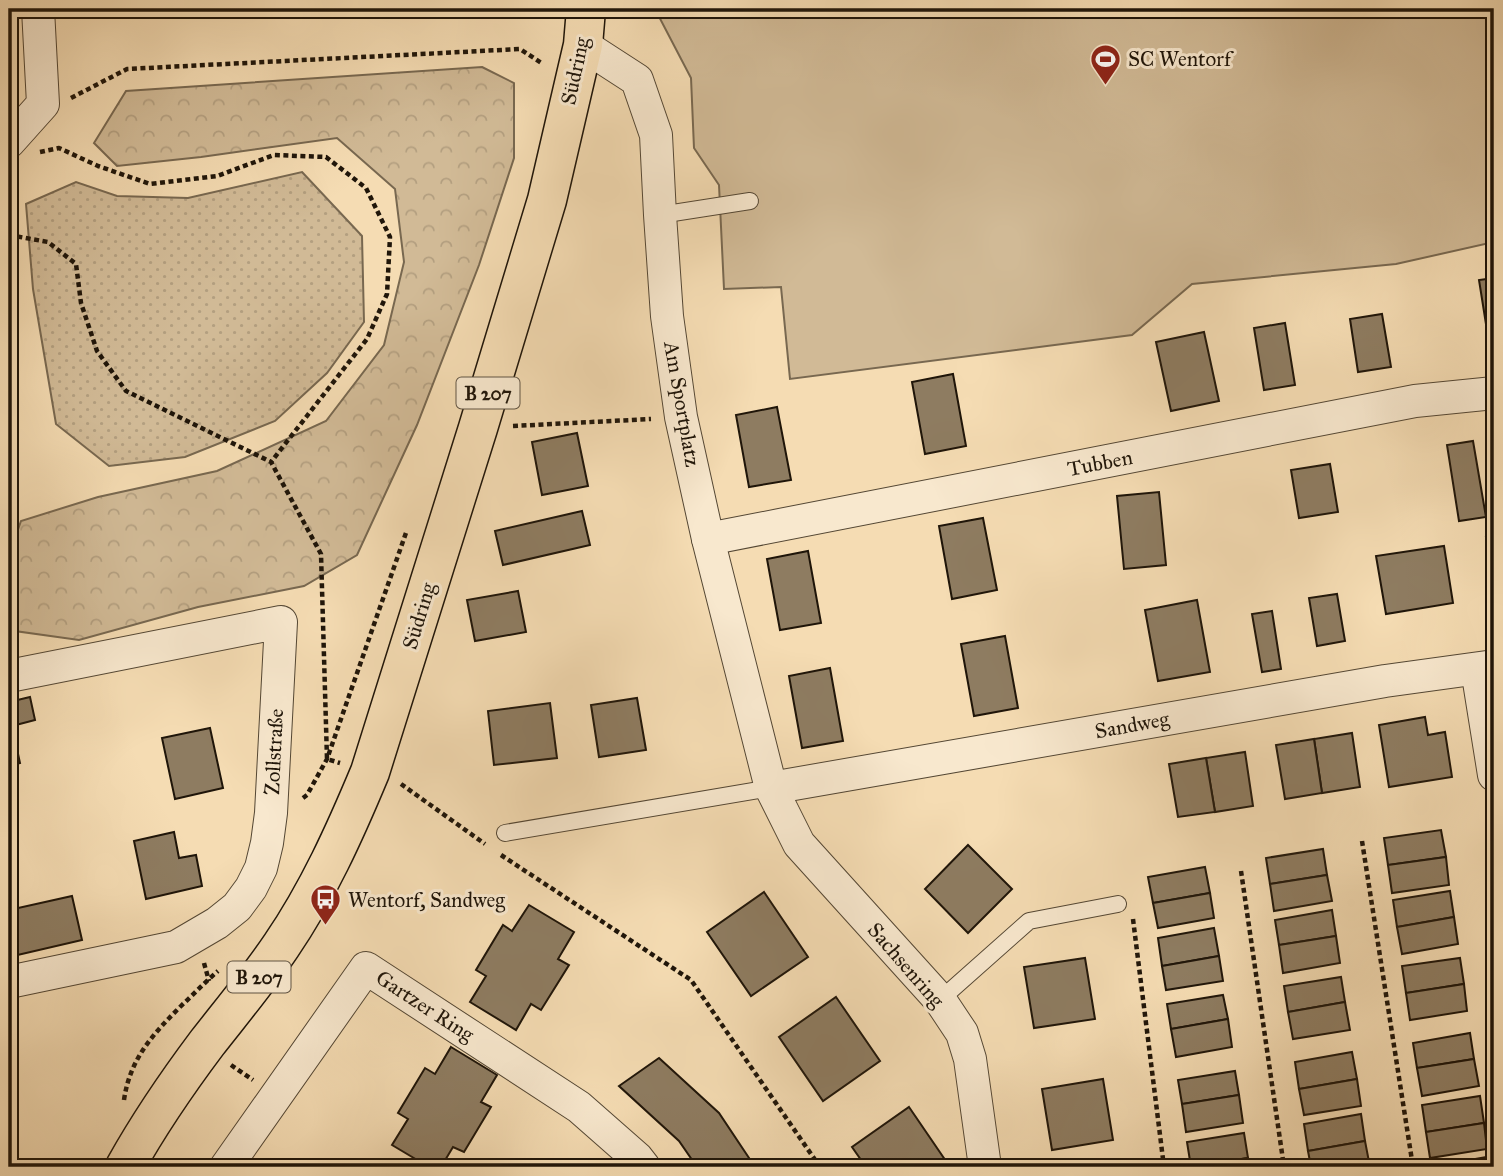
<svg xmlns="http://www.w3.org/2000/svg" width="1503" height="1176" font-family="'IM FELL Great Primer',serif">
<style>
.green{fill:#d1ba96;stroke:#786850;stroke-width:2}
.forest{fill:url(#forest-crowns);stroke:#786850;stroke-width:2}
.park{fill:url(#park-dots);stroke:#786850;stroke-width:2}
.building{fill:#8e7c61;stroke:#1f1509;stroke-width:2}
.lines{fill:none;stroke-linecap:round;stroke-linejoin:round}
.service-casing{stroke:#544734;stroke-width:18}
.minor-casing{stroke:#544734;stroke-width:34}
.primary-casing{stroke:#1f1509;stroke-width:41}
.path{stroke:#1f1509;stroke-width:4.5;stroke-dasharray:5 3.5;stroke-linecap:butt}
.service{stroke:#f8e8ce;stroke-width:16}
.minor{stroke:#f8e8ce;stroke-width:32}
.primary{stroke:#f5dcb3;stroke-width:38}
.labels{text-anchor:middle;stroke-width:6;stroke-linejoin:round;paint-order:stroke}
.shield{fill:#f8e8ce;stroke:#605444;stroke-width:2}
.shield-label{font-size:19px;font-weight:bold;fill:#1f1509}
.poi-label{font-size:21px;fill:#1f1509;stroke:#f8e8ce;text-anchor:start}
.street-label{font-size:21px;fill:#1f1509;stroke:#f8e8ce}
</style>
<defs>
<pattern id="forest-crowns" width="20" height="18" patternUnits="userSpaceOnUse" patternTransform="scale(1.75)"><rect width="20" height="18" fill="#d1ba96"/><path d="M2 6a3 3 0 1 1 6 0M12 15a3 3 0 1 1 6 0" fill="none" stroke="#b39f80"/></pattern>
<pattern id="park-dots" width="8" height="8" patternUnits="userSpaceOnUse" patternTransform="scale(1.75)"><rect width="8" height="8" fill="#d1ba96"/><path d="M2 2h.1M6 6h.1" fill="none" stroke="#b39f80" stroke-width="1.8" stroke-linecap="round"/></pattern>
</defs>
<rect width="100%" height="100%" fill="#f5dcb3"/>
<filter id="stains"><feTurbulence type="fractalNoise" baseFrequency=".00286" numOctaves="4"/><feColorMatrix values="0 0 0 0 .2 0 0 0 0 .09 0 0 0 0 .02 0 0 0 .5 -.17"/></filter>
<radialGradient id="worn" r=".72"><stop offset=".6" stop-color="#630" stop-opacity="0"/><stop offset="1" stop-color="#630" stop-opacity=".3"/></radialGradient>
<polygon class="green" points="655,9 1494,9 1494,242 1396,264 1192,284 1132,335 790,379 781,287 724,289 719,185 694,148 691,78"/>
<polygon class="forest" points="482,67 514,83 514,158 479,265 417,425 357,555 304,586 198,607 79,640 15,631 9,607 9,555 21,521 98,497 217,471 326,421 384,345 404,262 395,189 337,138 201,157 117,166 94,143 126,91"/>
<polygon class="park" points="302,172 362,236 364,322 327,373 275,421 185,457 109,466 56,424 33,289 26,204 76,182 117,196 188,198"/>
<g class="building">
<polygon points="1494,278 1494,342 1489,343 1479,280"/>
<polygon points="1382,314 1391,367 1358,372 1350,319"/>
<polygon points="1285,323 1295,385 1264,390 1254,328"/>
<polygon points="1204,332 1219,401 1171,411 1156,342"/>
<polygon points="953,374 966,446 925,454 912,382"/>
<polygon points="777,407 791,480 749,487 736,415"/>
<polygon points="577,433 588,486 542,495 532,442"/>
<polygon points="15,434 18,491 9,492 9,435"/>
<polygon points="1473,441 1486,517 1459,521 1447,445"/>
<polygon points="1330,464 1338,512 1299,518 1291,470"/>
<polygon points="1159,492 1166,565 1124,569 1117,496"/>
<polygon points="582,511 590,545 503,565 495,531"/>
<polygon points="983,518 997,590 952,599 939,526"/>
<polygon points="1494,536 1494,587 1486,537"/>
<polygon points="1444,546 1453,603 1386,614 1376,556"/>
<polygon points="808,551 821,623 780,630 767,559"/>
<polygon points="518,591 526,632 475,641 467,600"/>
<polygon points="1337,594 1345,641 1317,646 1309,598"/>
<polygon points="1197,600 1210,672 1158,681 1145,610"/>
<polygon points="1272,611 1281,669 1262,672 1252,614"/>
<polygon points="1005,636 1018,708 974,716 961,644"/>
<polygon points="830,668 843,741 802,748 789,676"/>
<polygon points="30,697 35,720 12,726 20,763 9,766 9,702"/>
<polygon points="637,698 646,750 599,757 591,705"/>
<polygon points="550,703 557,758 494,765 488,711"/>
<polygon points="1425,717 1428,735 1445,732 1452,777 1389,787 1379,725"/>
<polygon points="210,728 223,788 175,799 162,738"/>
<polygon points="1352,733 1360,787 1322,793 1314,739"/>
<polygon points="1314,739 1322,793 1285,799 1276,745"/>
<polygon points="1245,752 1253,806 1215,812 1206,758"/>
<polygon points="1206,758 1215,812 1178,817 1169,764"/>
<polygon points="1441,830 1446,857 1388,865 1384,838"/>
<polygon points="174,832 179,858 196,855 202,886 146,899 134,841"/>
<polygon points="968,845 1012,889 968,933 925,889"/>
<polygon points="1323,849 1327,875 1270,884 1266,858"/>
<polygon points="1446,857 1449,885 1392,893 1388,865"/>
<polygon points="1205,867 1210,893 1153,903 1148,877"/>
<polygon points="1327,875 1332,901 1274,911 1270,884"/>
<polygon points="1450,891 1454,917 1397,927 1393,900"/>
<polygon points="764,892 808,957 751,996 707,932"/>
<polygon points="1210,893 1214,918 1158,928 1153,903"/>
<polygon points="72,896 82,940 9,957 9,910"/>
<polygon points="529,905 574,932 558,959 569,965 541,1010 531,1004 516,1030 470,1002 486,976 476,970 503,925 512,931"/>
<polygon points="1332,910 1336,936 1279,945 1275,920"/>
<polygon points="1454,917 1458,944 1402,954 1397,927"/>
<polygon points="1214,928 1219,956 1162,966 1158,938"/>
<polygon points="1336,936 1340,963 1283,973 1279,945"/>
<polygon points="1219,956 1223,981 1166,990 1162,966"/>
<polygon points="1085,958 1095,1019 1034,1028 1024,967"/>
<polygon points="1460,958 1464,984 1406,993 1402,966"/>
<polygon points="1341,977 1345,1002 1288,1012 1284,986"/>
<polygon points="1464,984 1467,1011 1410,1020 1406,993"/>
<polygon points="1223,995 1228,1019 1171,1029 1167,1004"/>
<polygon points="836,997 880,1061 823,1101 779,1037"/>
<polygon points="1345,1002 1350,1030 1293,1039 1288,1012"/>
<polygon points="1228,1019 1232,1047 1176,1057 1171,1029"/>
<polygon points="1470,1033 1474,1059 1417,1068 1413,1043"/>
<polygon points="451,1047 497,1075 481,1102 491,1107 464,1152 453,1147 441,1167 429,1167 392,1145 408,1119 398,1113 425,1068 435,1074"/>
<polygon points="1352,1052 1357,1079 1299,1089 1295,1062"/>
<polygon points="659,1058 719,1113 755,1167 697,1167 679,1141 619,1086"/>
<polygon points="1474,1059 1479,1086 1422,1096 1417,1068"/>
<polygon points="1235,1071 1239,1095 1182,1104 1178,1080"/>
<polygon points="1103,1079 1113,1140 1052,1150 1042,1089"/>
<polygon points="1357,1079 1361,1106 1304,1115 1299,1089"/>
<polygon points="1239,1095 1243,1123 1186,1132 1182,1104"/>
<polygon points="1480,1096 1484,1123 1426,1132 1422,1105"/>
<polygon points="909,1107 950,1167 866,1167 852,1147"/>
<polygon points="1361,1114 1365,1141 1308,1151 1304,1124"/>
<polygon points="1484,1123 1487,1149 1430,1158 1426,1132"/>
<polygon points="1244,1133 1248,1158 1191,1167 1187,1142"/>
<polygon points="1365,1141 1370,1167 1311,1167 1308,1151"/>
<polygon points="1487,1157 1489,1167 1430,1167"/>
<polygon points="1248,1158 1249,1167 1191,1167"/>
</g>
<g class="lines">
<defs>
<g id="service">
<polyline points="660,215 750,201"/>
<polyline points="505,833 771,788"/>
<polyline points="940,1000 1029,921 1118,904"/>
</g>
<g id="minor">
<polyline points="583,45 637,80 656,135 660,215 667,316 681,417 708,539 771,788 799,844 940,1000 962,1033 970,1059 985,1167"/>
<polyline points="9,142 43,104 38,9"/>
<polyline points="708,539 1415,401 1494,393"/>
<polyline points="1477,669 1494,775"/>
<polyline points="9,676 281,622 271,813 267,843 261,868 251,888 237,907 217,923 176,947 9,982"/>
<polyline points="771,788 1385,681 1494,666"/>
<polyline points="226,1167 366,968 579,1107 637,1158 644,1167"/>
</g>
<path id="primary" d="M125,1167C149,1124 177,1083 207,1043C232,1011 258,980 281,946C318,892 345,832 370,772L478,428L547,200L583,45L586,9"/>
</defs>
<use href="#service" class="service-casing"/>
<use href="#minor" class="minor-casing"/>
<use href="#primary" class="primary-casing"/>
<g class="path">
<polyline points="71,98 127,69 520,49 543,64"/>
<polyline points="40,152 59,148 98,166 150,184 217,176 274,155 326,157 366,188 390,237 387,294 367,339 271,462"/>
<polyline points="9,235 48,242 76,264 81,303 97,351 126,391 271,462 321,554 327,759 340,763"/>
<polyline points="513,426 651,419"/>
<polyline points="401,784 485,844"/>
<polyline points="303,798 307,795 327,759 407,530"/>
<polyline points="1362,841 1413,1167"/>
<polyline points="501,855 691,980 820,1167"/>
<polyline points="1241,871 1284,1167"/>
<polyline points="1133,919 1164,1167"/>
<polyline points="204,963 209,981"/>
<polyline points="231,1065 253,1080"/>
<path d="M124,1100C130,1058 154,1033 182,1005C194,994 205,982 218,971"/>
</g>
<use href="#service" class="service"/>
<use href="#minor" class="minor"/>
<use href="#primary" class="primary"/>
</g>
<defs>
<symbol id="stadium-pin" viewBox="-11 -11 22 30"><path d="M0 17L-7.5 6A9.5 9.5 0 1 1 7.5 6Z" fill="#8f2418" stroke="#f8e8ce"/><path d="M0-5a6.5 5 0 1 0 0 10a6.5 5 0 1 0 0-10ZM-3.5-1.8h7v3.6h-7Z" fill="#fff"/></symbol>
<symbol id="bus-pin" viewBox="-11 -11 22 30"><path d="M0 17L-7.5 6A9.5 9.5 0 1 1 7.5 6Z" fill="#8f2418" stroke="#f8e8ce"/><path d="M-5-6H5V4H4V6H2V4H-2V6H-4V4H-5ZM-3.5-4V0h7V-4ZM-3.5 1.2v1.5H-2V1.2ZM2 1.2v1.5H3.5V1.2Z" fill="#fff"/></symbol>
</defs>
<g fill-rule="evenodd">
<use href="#stadium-pin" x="1088" y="42" width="35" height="47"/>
<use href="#bus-pin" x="308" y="882" width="35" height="47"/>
</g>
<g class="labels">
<g class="shield">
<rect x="456.5" y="377.5" width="63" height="31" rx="5"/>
<rect x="227.5" y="961.5" width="63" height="31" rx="5"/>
</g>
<g class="shield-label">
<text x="488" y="400">B 207</text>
<text x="259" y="984">B 207</text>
</g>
<g class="poi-label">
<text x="1128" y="66">SC Wentorf</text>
<text x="348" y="907">Wentorf, Sandweg</text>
</g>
<g class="street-label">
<text transform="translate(575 71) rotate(-78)" y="7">Südring</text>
<text transform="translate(682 404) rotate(80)" y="7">Am Sportplatz</text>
<text transform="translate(1100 463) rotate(-11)" y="7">Tubben</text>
<text transform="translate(419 616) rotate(-73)" y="7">Südring</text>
<text transform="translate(1132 725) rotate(-10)" y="7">Sandweg</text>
<text transform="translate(274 752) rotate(-87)" y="7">Zollstraße</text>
<text transform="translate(906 965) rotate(49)" y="7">Sachsenring</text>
<text transform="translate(425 1006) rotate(33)" y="7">Gartzer Ring</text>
</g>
</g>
<rect width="1503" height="1176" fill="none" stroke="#f5dcb3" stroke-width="35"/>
<rect x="10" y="10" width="1482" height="1155" fill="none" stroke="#1f1509" stroke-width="3.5"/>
<rect x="18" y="18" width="1468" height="1141" fill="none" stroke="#1f1509" stroke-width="2"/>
<rect width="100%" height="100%" filter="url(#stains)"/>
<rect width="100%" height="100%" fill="url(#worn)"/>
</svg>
